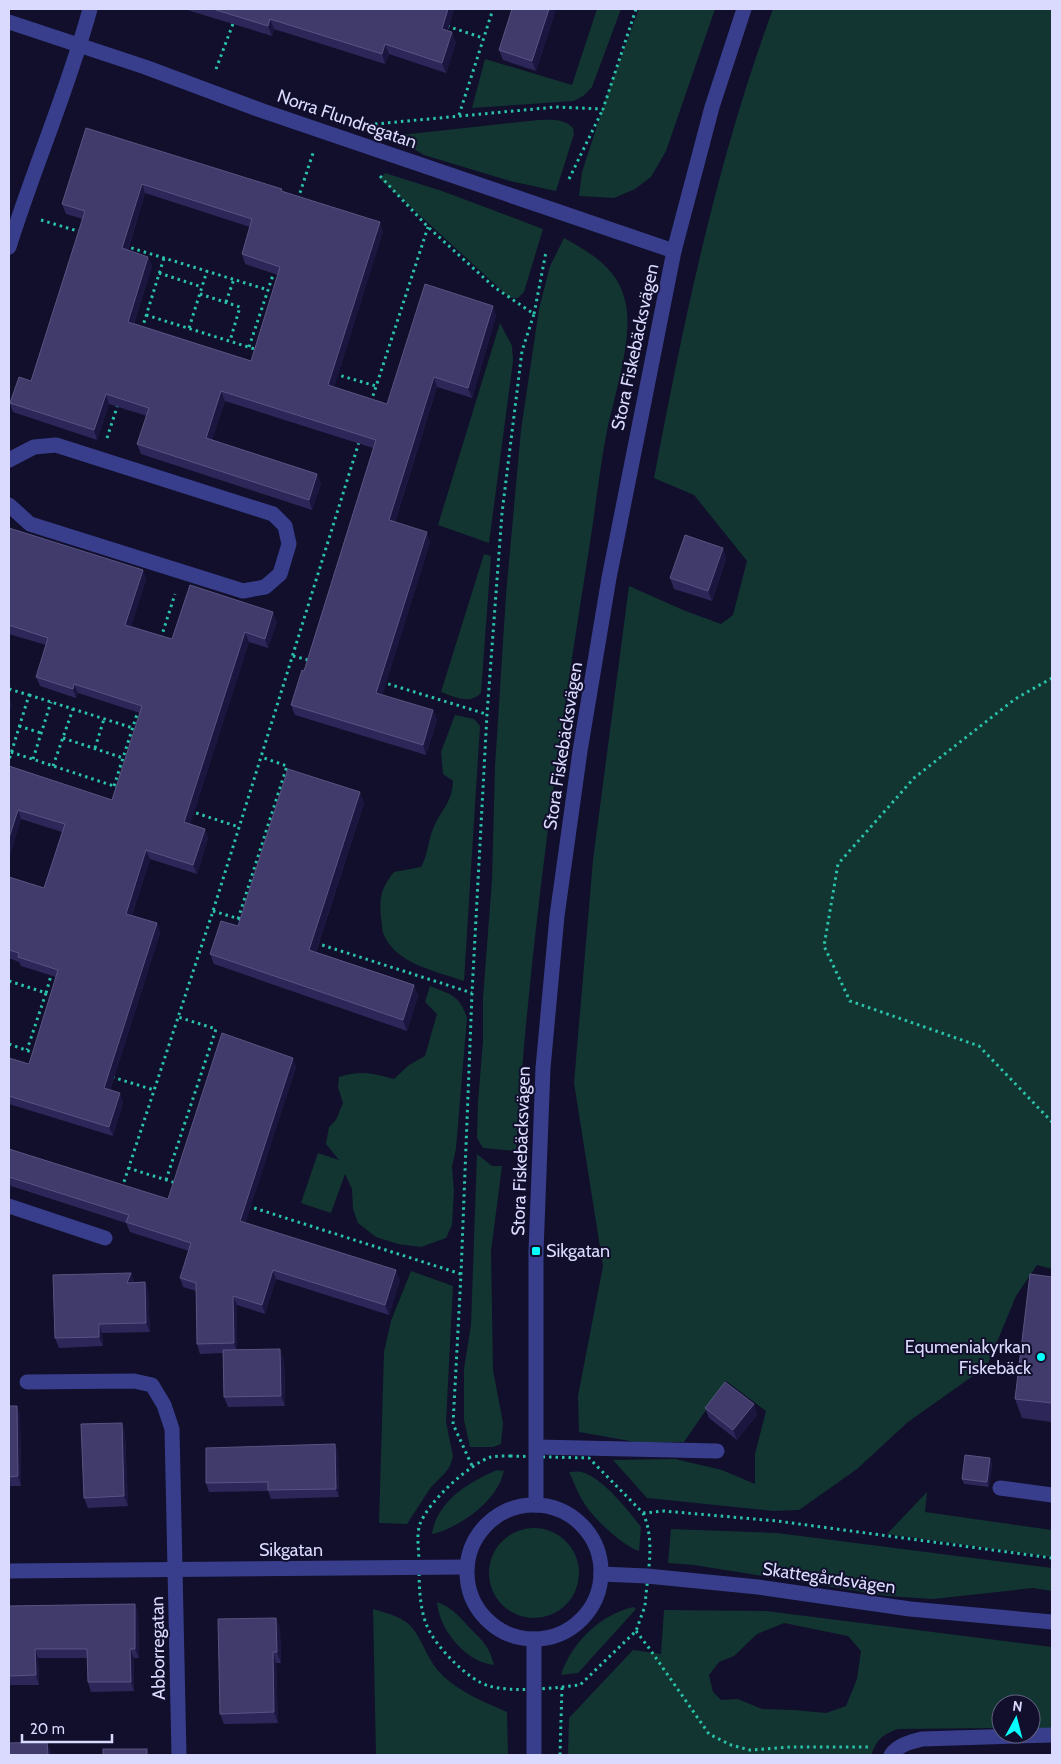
<svg xmlns="http://www.w3.org/2000/svg" width="1061" height="1764" font-family="Cabin,sans-serif">
<style>
.green{fill:#123531;fill-rule:evenodd}
.lines{fill:none;stroke-linecap:round;stroke-linejoin:round}
.path{stroke:#2ac3aa;stroke-width:3;stroke-dasharray:2.5 4;stroke-linecap:butt}
.minor{stroke:#383e8c;stroke-width:15}
.wall{fill:#2d2759;fill-rule:evenodd}
.shaded-wall{fill:#1a163f}
.building{fill:#403b6b;stroke:#585482;fill-rule:evenodd}
.poi-dot{fill:#06fffe;stroke:#110f2b;stroke-width:2}
.labels{text-anchor:middle;stroke-width:4;stroke-linejoin:round;paint-order:stroke}
.street-label{font-size:18px;fill:#dadaff;stroke:#110f2b}
.poi-label{font-size:18px;fill:#dadaff;stroke:#110f2b;text-anchor:start}
</style>
<rect width="100%" height="100%" fill="#110f2b"/>
<g class="green">
<polygon points="597,9 621,9 592,87 583,96 574,101 472,108 485,59 572,85"/>
<polygon points="639,9 715,9 666,151 651,177 635,189 614,198 579,196 582,172 608,92"/>
<path d="M773,9H1052V1269L1037,1265L1016,1296L987,1366L908,1422L857,1469L799,1510L773,1511L647,1498L613,1460L675,1459L722,1470L755,1484V1454L766,1411L726,1381L684,1442H636L579,1432L578,1396L603,1266L574,1083L593,860L629,586L683,610L721,624L733,615L747,561L694,495L654,478C684,320 717,160 773,9Z"/>
<path d="M538,120C551,120 563,118 573,128L574,134L556,191L510,181L424,155L392,136Z"/>
<polygon points="385,173 442,191 543,229 524,292 518,298 510,298 380,179"/>
<path d="M564,238C593,254 620,270 626,305C633,341 613,399 606,436C599,474 595,512 589,549C557,749 529,949 516,1151L483,1148L477,1138L478,1102L483,1041V998L492,880L495,767L506,595L521,430L539,309L550,266Z"/>
<polygon points="500,323 512,346 513,361 489,543 438,525"/>
<path d="M484,554L491,556L481,693C469,705 455,697 441,692Z"/>
<path d="M455,715L474,719L480,726L464,981C436,971 395,964 383,933C382,929 382,923 381,918C379,898 381,888 394,872L421,867C428,855 428,841 433,829C441,809 452,804 453,781L443,774L441,752Z"/>
<path d="M430,986C451,995 459,994 467,1018L456,1148L452,1167L454,1191L452,1225L446,1238L421,1247L398,1244L376,1237L358,1223L353,1209L352,1189L345,1174L331,1213L301,1203L318,1153L339,1160L326,1144L329,1127L336,1120L343,1103L338,1087L339,1077C361,1070 372,1073 394,1079L409,1065L425,1056L437,1014L425,1002Z"/>
<polygon points="477,1154 492,1166 502,1166 491,1251 493,1370 503,1423 501,1444 493,1447 470,1447 464,1420 464,1369 471,1325"/>
<polygon points="411,1271 453,1286 446,1422 453,1456 450,1466 445,1473 431,1487 407,1524 379,1523 384,1352 391,1321"/>
<path d="M497,1470L504,1471C502,1476 501,1482 498,1486C487,1507 456,1529 432,1534C437,1501 469,1482 497,1470Z"/>
<path d="M569,1472C573,1472 577,1471 581,1472C601,1476 629,1511 641,1527L639,1551C623,1546 593,1518 584,1503C578,1494 574,1482 569,1472Z"/>
<polygon points="927,1492 925,1512 1052,1530 1052,1557 887,1534"/>
<circle cx="534" cy="1573" r="45"/>
<polygon points="671,1529 777,1533 1052,1568 1052,1591 1033,1588 933,1599 888,1596 694,1565 668,1563"/>
<path d="M437,1602C451,1607 458,1615 468,1626C482,1641 488,1643 494,1665C465,1662 439,1629 437,1602Z"/>
<path d="M633,1607L636,1609L578,1673L561,1675C571,1643 600,1615 633,1607Z"/>
<path d="M373,1609C387,1613 405,1617 414,1630C424,1644 429,1663 443,1676C462,1693 484,1702 507,1712L508,1755H376Z"/>
<path d="M664,1610L766,1611L1052,1647V1728H1031V1704H1001V1728L898,1729C881,1735 878,1739 871,1755H568L569,1718L633,1650L661,1654ZM784,1623L848,1636L861,1651L857,1679L846,1706L826,1713L794,1710L762,1709L738,1699L721,1700L713,1692L709,1675L719,1662L734,1656L757,1634Z"/>
</g>
<g class="lines">
<g class="path">
<polyline points="447,26 483,38"/>
<polyline points="216,69 234,21"/>
<polyline points="459,115 493,9"/>
<polyline points="375,124 556,107 603,109 636,9"/>
<polyline points="380,176 428,227 494,287 534,314 522,351 502,513 487,714 472,993 461,1274 453,1424 473,1468"/>
<polyline points="569,179 603,109"/>
<polyline points="298,199 313,153"/>
<polyline points="41,220 81,232"/>
<polyline points="125,246 268,290"/>
<polyline points="159,273 202,287"/>
<polyline points="200,294 240,307 230,341"/>
<polyline points="226,302 234,279"/>
<polyline points="534,314 546,252"/>
<polyline points="146,315 258,350"/>
<polyline points="189,328 207,271"/>
<polyline points="142,329 164,258"/>
<polyline points="249,347 275,269"/>
<polyline points="335,374 376,386"/>
<polyline points="371,402 428,227"/>
<polyline points="107,438 118,404"/>
<polyline points="161,638 175,594"/>
<polyline points="293,656 312,661"/>
<polyline points="1052,678 1015,699 914,778 838,864 824,946 850,1001 979,1046 1052,1122"/>
<polyline points="382,682 486,714"/>
<polyline points="9,689 29,695 9,760"/>
<polyline points="29,695 133,728"/>
<polyline points="19,726 41,733"/>
<polyline points="63,738 123,758"/>
<polyline points="95,748 104,719"/>
<polyline points="11,752 120,788"/>
<polyline points="33,759 51,702"/>
<polyline points="53,766 73,709"/>
<polyline points="114,786 139,708"/>
<polyline points="190,811 239,827"/>
<polyline points="213,911 243,920"/>
<polyline points="238,919 287,766 261,757"/>
<polyline points="316,943 472,993"/>
<polyline points="9,981 46,993 27,1050"/>
<polyline points="46,993 52,972"/>
<polyline points="9,1044 34,1053"/>
<polyline points="112,1077 154,1090"/>
<polyline points="128,1168 176,1183"/>
<polyline points="166,1180 216,1029 178,1017"/>
<polyline points="122,1188 213,911 360,439"/>
<polyline points="248,1206 461,1274"/>
<path d="M510,1456L589,1458L643,1513C656,1541 647,1575 645,1606L636,1631L580,1685C553,1688 515,1693 489,1686C468,1680 435,1646 427,1626C419,1607 419,1582 419,1562C419,1550 416,1535 420,1524C428,1502 469,1464 491,1457C497,1456 504,1456 510,1456Z"/>
<polyline points="643,1513 664,1511 777,1521 1052,1558"/>
<polyline points="636,1631 649,1648 709,1734 731,1745 750,1750 791,1747 871,1747"/>
<polyline points="560,1755 562,1687"/>
</g>
<g class="minor">
<polyline points="9,22 145,67 263,111 674,251"/>
<path d="M9,247C34,167 68,90 90,9"/>
<polyline points="9,460 34,447 56,445 273,514 285,526 289,544 280,574 265,587 243,591 30,524 9,505"/>
<polyline points="9,1206 105,1238"/>
<polyline points="27,1382 134,1381 152,1385 164,1405 172,1429 179,1755"/>
<polyline points="537,1447 717,1451"/>
<polyline points="1000,1488 1052,1495"/>
<polyline points="536,1505 536,1251 543,1068 557,916 580,751 609,578 674,251 712,107 744,9"/>
<circle cx="534" cy="1572" r="67"/>
<polyline points="9,1571 467,1567"/>
<polyline points="601,1574 647,1576 758,1587 910,1609 1052,1622"/>
<polyline points="534,1639 534,1755"/>
<path d="M891,1755C898,1745 910,1742 922,1739L1052,1735"/>
</g>
</g>
<g class="wall">
<polygon points="184,9 361,9 365,10 454,9 448,30 456,42 446,73 389,54 385,64 274,29 272,36"/>
<polygon points="512,9 556,9 536,71 503,60 499,50"/>
<path d="M86,128L283,191L383,231L334,387L387,404L493,306L496,316L472,398L437,387L395,522L430,542L382,695L433,710L437,720L426,755L295,715L291,705L304,671L373,448L225,401L212,440L317,474L321,484L312,510L141,454L137,444L147,416L109,404L97,440L13,412L10,403L31,381L83,219L66,214L62,204ZM145,193L250,227L242,254L245,264L278,275L251,361L134,323L152,266L148,257L128,250Z"/>
<polygon points="9,528 146,579 131,626 172,639 277,622 268,648 249,642 190,824 205,829 208,838 197,874 150,859 132,915 157,923 160,933 110,1090 123,1102 113,1136 9,1104 9,1058 29,1064 56,977 21,966 19,962 9,958 9,877 44,888 62,832 21,819 9,858 9,766 112,800 140,713 78,693 76,698 40,686 36,677 46,645 9,634"/>
<polygon points="723,548 726,559 712,601 674,589 670,578"/>
<polygon points="364,803 316,952 414,985 418,996 407,1031 214,964 210,954"/>
<polygon points="296,1067 245,1223 400,1280 389,1315 276,1279 265,1314 237,1305 237,1350 284,1360 285,1406 228,1407 224,1397 223,1353 200,1354 197,1344 196,1291 183,1287 180,1278 189,1251 130,1232 126,1223 11,1186 9,1194 9,1149 168,1199"/>
<polygon points="131,1273 134,1283 145,1282 148,1292 150,1332 102,1333 103,1346 59,1348 55,1338"/>
<polygon points="1052,1277 1052,1422 1022,1418 1015,1399"/>
<polygon points="754,1404 757,1415 737,1440 709,1418 705,1408"/>
<polygon points="9,1406 17,1406 20,1416 21,1486 9,1486"/>
<polygon points="122,1423 125,1434 128,1506 88,1508 84,1498"/>
<polygon points="335,1444 338,1453 339,1497 271,1499 268,1491 209,1492 206,1483"/>
<polygon points="990,1458 992,1464 989,1487 964,1484 962,1479"/>
<polygon points="135,1604 138,1613 139,1658 134,1658 134,1691 91,1692 88,1682 87,1658 38,1658 39,1685 9,1685 9,1606"/>
<polygon points="280,1628 281,1663 276,1663 278,1723 224,1724 220,1714"/>
</g>
<g class="shaded-wall">
<polygon points="448,9 454,9 445,38 442,29"/>
<polygon points="549,9 556,9 536,71 532,61"/>
<polygon points="270,19 274,29 272,36 268,26"/>
<polygon points="452,32 456,42 446,73 442,63"/>
<polygon points="385,44 389,54 385,64 382,54"/>
<polygon points="142,184 145,193 125,258 122,248"/>
<polygon points="380,222 383,231 332,395 328,385"/>
<polygon points="148,257 152,266 131,331 128,322"/>
<polygon points="493,306 496,316 472,398 468,388"/>
<polygon points="434,377 437,387 392,530 389,520"/>
<polygon points="221,391 225,401 210,447 206,438"/>
<polygon points="106,394 109,404 97,440 94,430"/>
<polygon points="317,474 321,484 312,510 309,500"/>
<polygon points="427,532 430,542 380,703 376,693"/>
<polygon points="723,548 726,559 712,601 708,591"/>
<polygon points="143,570 146,579 129,634 125,625"/>
<polygon points="273,612 277,622 268,648 265,639"/>
<polygon points="245,632 249,642 188,832 184,822"/>
<polygon points="74,684 78,693 76,698 73,689"/>
<polygon points="9,696 12,705 9,715"/>
<polygon points="433,710 437,720 426,755 423,745"/>
<polygon points="360,792 364,803 313,960 309,950"/>
<polygon points="18,810 21,819 9,858 9,838"/>
<polygon points="205,829 208,838 197,874 193,865"/>
<polygon points="146,850 150,859 129,923 126,914"/>
<polygon points="157,923 160,933 108,1097 104,1088"/>
<polygon points="414,985 418,996 407,1031 403,1020"/>
<polygon points="293,1058 296,1067 243,1231 240,1221"/>
<polygon points="120,1093 123,1102 113,1136 109,1127"/>
<polygon points="9,1179 11,1186 9,1194"/>
<polygon points="273,1270 276,1279 265,1314 262,1305"/>
<polygon points="396,1270 400,1280 389,1315 385,1305"/>
<polygon points="131,1273 134,1282 131,1292 127,1283"/>
<polygon points="145,1282 148,1292 150,1332 146,1323"/>
<polygon points="233,1296 237,1305 237,1353 234,1343"/>
<polygon points="99,1324 102,1333 103,1346 99,1337"/>
<polygon points="280,1349 284,1360 285,1406 281,1396"/>
<polygon points="754,1404 757,1415 737,1440 733,1430"/>
<polygon points="17,1406 20,1416 21,1486 18,1476"/>
<polygon points="122,1423 125,1434 128,1506 124,1496"/>
<polygon points="335,1444 338,1453 339,1497 336,1489"/>
<polygon points="990,1458 992,1464 989,1487 987,1482"/>
<polygon points="135,1604 138,1613 139,1658 135,1649"/>
<polygon points="276,1618 280,1628 281,1663 277,1652"/>
<polygon points="35,1649 38,1658 39,1685 36,1675"/>
<polygon points="130,1649 134,1658 134,1691 131,1682"/>
<polygon points="273,1652 276,1663 278,1723 274,1712"/>
<polygon points="47,1742 51,1752 51,1755 48,1755"/>
</g>
<g class="building">
<polygon points="213,9 361,9 365,10 365,9 448,9 442,29 452,32 442,63 385,44 382,54 270,19 268,26"/>
<polygon points="512,9 549,9 532,61 499,50"/>
<path d="M86,128L282,189L281,191L380,222L328,385L387,404L425,284L493,306L468,388L434,377L389,520L427,532L376,693L433,710L423,745L291,705L302,670L304,671L376,440L221,391L206,438L317,474L309,500L137,444L149,408L106,394L94,430L10,403L19,377L31,381L85,211L62,204ZM142,184L252,219L242,254L280,267L251,361L128,322L148,257L122,248Z"/>
<polygon points="9,528 143,570 125,625 172,639 190,585 273,612 265,639 245,632 184,822 205,829 193,865 146,850 126,914 157,923 104,1088 120,1093 109,1127 9,1096 9,1058 29,1064 58,970 18,957 19,953 9,950 9,877 44,888 65,824 18,810 9,838 9,766 112,800 142,706 74,684 73,689 36,677 48,638 9,625"/>
<polygon points="685,535 723,548 708,591 670,578"/>
<polygon points="288,769 360,792 309,950 414,985 403,1020 210,954 221,921 238,926"/>
<polygon points="222,1033 293,1058 240,1221 396,1270 385,1305 273,1270 262,1305 233,1296 234,1343 197,1344 196,1283 180,1278 191,1243 126,1222 129,1215 9,1177 9,1149 168,1199"/>
<polygon points="131,1273 127,1283 145,1282 146,1323 99,1324 99,1337 55,1338 53,1275"/>
<polygon points="1030,1274 1052,1277 1052,1403 1015,1399"/>
<polygon points="280,1349 281,1396 224,1397 223,1350"/>
<polygon points="725,1382 754,1404 733,1430 705,1408"/>
<polygon points="9,1406 17,1406 18,1476 9,1477"/>
<polygon points="122,1423 124,1496 84,1498 81,1424"/>
<polygon points="335,1444 336,1489 268,1490 268,1482 206,1483 206,1448"/>
<polygon points="965,1455 990,1458 987,1482 962,1479"/>
<polygon points="135,1604 135,1649 130,1649 131,1682 88,1682 87,1649 35,1649 36,1675 9,1676 9,1606"/>
<polygon points="276,1618 277,1652 273,1652 274,1712 220,1714 218,1619"/>
<polygon points="47,1742 48,1755 9,1755 9,1743"/>
<rect x="103" y="1749" width="44" height="6"/>
</g>
<g class="poi-dot">
<rect x="531" y="1246" width="10" height="10" rx="2.5"/>
<circle cx="1041" cy="1357" r="5"/>
</g>
<g class="labels">
<g class="street-label">
<text transform="translate(347 119) rotate(19)" y="6">Norra Flundregatan</text>
<text transform="translate(635 347) rotate(-78)" y="6">Stora Fiskebäcksvägen</text>
<text transform="translate(563 746) rotate(-81)" y="6">Stora Fiskebäcksvägen</text>
<text transform="translate(521 1151) rotate(-88)" y="6">Stora Fiskebäcksvägen</text>
<text x="291" y="1556">Sikgatan</text>
<text transform="translate(829 1578) rotate(8)" y="6">Skattegårdsvägen</text>
<text transform="translate(158 1648) rotate(-91)" y="6">Abborregatan</text>
</g>
<g class="poi-label">
<text x="546" y="1257">Sikgatan</text>
<text x="1031" y="1353" text-anchor="end">Equmeniakyrkan<tspan x="1031" dy="21">Fiskebäck</tspan></text>
</g>
</g>
<rect width="1061" height="1764" fill="none" stroke="#dadaff" stroke-width="20"/>
<g transform="translate(1016 1719) rotate(7)"><circle r="24" fill="#110f2b" stroke="#616080"/>
<path d="M0-4L9 19L0 12L-9 19Z" fill="#06fffe"/>
<text y="-8" font-size="14" font-weight="bold" text-anchor="middle" fill="#dadaff">N</text>
</g>
<path d="M22 1734v8h90v-8" fill="none" stroke="#dadaff" stroke-width="2.5"/>
<text x="30" y="1734" font-size="15" fill="#dadaff" stroke="#110f2b" stroke-width="4" paint-order="stroke">20 m</text>
</svg>
